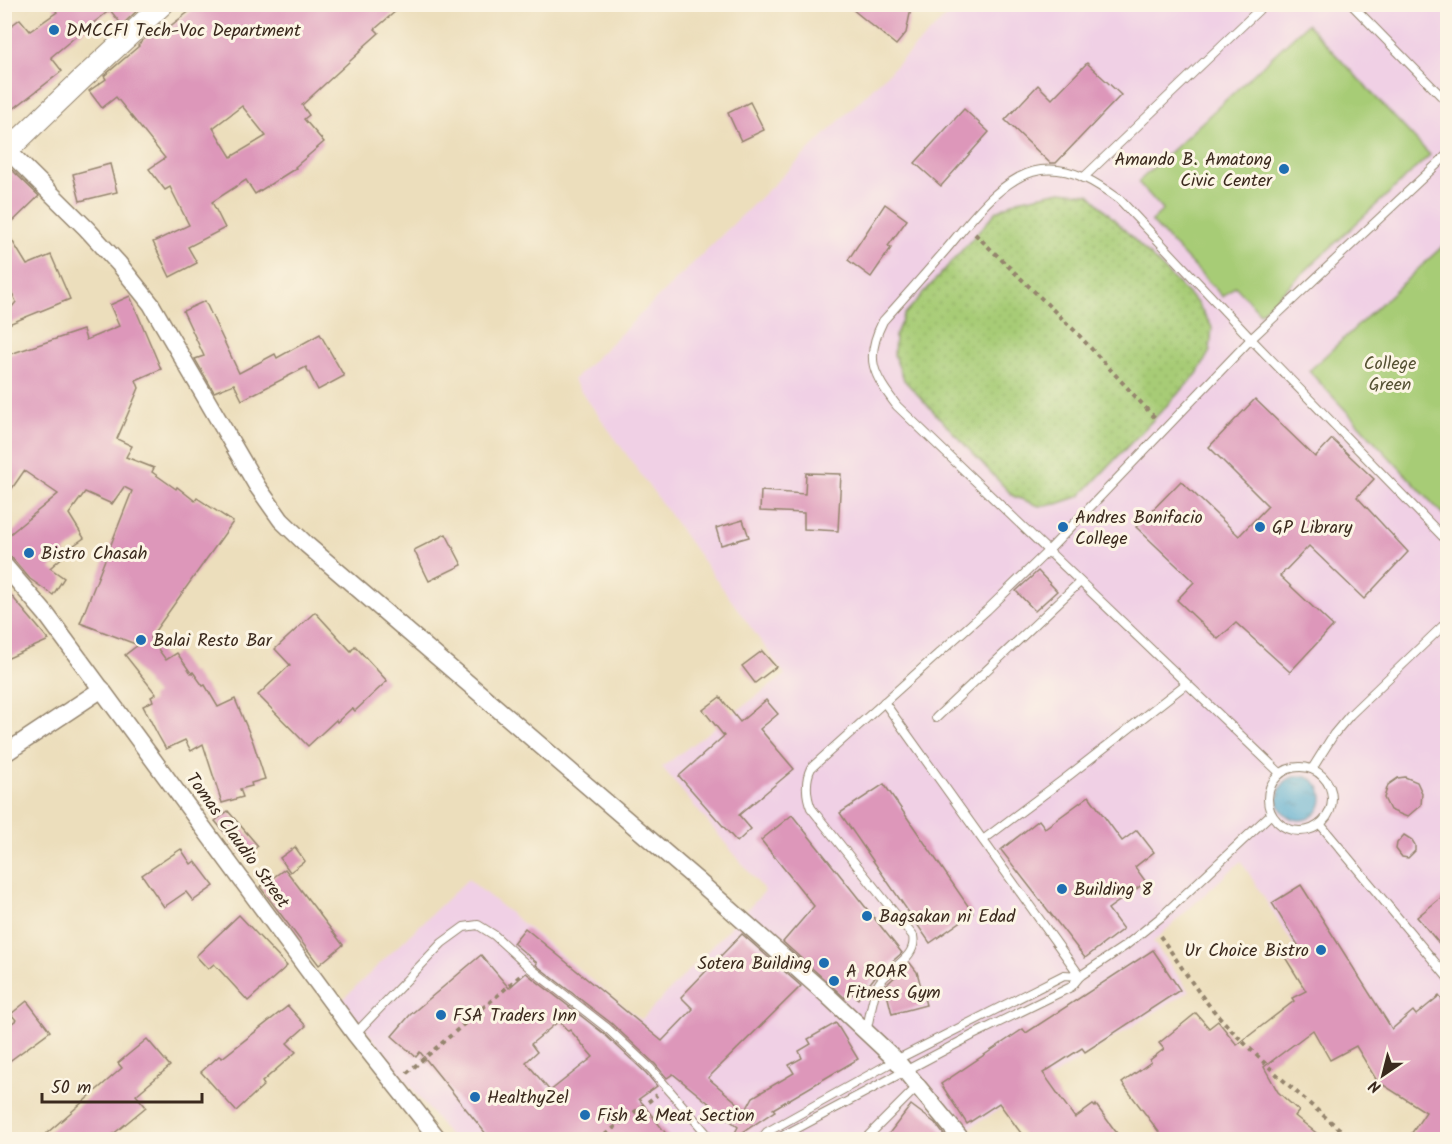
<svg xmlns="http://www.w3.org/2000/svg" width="1452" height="1144" font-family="Kalam,sans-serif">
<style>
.built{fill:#f0d0e5}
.grass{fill:url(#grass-dots);stroke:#717b4a;stroke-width:1.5}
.green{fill:#a7cc76;stroke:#717b4a;stroke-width:1.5}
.water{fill:url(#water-ripples);stroke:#466976;stroke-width:1.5}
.building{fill:#dd97ba;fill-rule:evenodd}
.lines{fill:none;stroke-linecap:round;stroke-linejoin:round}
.service-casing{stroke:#94846d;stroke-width:10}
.minor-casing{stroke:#94846d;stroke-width:19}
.tertiary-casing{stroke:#94846d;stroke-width:23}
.path{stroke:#94846d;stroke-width:4;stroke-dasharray:4.5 4.5;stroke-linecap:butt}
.service{stroke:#fff;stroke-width:8}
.minor{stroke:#fff;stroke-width:16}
.tertiary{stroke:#fff;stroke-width:21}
.poi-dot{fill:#1f6fb2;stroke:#fcf5e5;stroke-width:2}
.labels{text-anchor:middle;stroke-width:6;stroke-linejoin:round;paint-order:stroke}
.poi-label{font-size:18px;fill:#3b2a1e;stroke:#fcf5e5;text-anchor:start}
.park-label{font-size:18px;fill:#565234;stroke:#fcf5e5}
.street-label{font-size:18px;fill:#3b2a1e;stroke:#fcf5e5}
</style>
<defs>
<pattern id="grass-dots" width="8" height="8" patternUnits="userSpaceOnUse" patternTransform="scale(1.5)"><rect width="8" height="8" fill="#a7cc76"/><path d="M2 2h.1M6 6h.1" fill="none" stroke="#91af66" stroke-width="1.8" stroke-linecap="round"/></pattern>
<pattern id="water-ripples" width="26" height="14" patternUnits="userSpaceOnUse" patternTransform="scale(1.5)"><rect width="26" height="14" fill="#51a8ce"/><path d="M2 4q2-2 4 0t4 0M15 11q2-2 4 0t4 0" fill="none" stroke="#4489a7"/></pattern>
</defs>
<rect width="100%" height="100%" fill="#fcf5e5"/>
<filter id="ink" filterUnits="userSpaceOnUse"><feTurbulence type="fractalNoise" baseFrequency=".0167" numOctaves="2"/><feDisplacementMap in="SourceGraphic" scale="12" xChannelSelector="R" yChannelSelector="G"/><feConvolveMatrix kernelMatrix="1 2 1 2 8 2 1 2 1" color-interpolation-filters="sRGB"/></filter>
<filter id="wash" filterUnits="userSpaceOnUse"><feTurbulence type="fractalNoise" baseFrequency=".008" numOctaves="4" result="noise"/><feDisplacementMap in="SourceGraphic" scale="24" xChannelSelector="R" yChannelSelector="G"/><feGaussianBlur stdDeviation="1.35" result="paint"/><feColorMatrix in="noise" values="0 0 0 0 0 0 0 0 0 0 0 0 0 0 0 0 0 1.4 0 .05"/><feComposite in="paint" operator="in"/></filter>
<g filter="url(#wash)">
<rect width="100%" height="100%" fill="#ecdebc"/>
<polygon class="built" points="958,5 1447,5 1447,1098 1360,1051 1241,861 1153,942 1189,991 952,1139 452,1139 342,1000 468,879 641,1020 765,891 662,767 785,675 573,380"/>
<polygon class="grass" points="1061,191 1089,194 1198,304 1212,327 1210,351 1197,374 1080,496 1057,504 1039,506 1013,496 904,380 894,355 895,336 904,315 997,211 1018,200"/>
<g class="green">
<polygon points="1307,24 1430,155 1260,313 1235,286 1223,297 1151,221 1163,210 1138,182"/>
<polygon points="1447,242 1447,519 1309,371"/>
</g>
<circle class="water" cx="1300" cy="798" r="22"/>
<g id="blocks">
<g class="building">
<polygon points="51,4 144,4 122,25 110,10 74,38 51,57 62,71 12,110 4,101 4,31 20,19 30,31 57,12"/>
<path d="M199,4H404L375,29L379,33L361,49L362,50L302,105L309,115L304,119L324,142L295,167L296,168L255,194L246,180L212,202L225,228L188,247L197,263L170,277L153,242L189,225L170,187L165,190L149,169L165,158L116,97L102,108L89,91L106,79L104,76L139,46L138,45L160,24L165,30ZM242,106L266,136L231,157L213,128Z"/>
<polygon points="846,4 912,4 906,33 896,45"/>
<polygon points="1087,63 1121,95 1056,163 1050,163 1005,120 1038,85 1052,99"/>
<polygon points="750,102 764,130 741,141 728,113"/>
<polygon points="964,109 989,132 941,186 915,163"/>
<polygon points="110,164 117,192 80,201 73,174"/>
<polygon points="12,170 39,196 5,229 27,265 51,255 70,299 4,326 4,317 16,302 4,274 4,177"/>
<polygon points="885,204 907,220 888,246 891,248 871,277 848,260"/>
<polygon points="130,296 161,369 136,380 139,388 117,439 132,446 126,457 154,468 152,472 176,489 177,487 195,501 197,498 233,522 150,638 166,660 177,653 191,673 193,672 203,686 205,685 218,707 235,699 253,742 265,779 251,783 252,786 240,789 243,797 222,803 203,744 191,751 185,740 166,749 158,735 143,706 153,701 151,697 156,694 125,655 138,645 80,623 132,491 124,487 112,504 85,492 69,514 84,538 64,552 66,554 50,568 64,578 53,595 30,579 12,558 4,555 4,539 58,494 24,471 4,500 4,356 83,330 86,340 119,326 110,305"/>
<polygon points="205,301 239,373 275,354 277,358 320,334 344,376 318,390 306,367 242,400 234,384 214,392 195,359 204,356 183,311"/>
<polygon points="1255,399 1315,457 1332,439 1374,479 1357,497 1408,552 1364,599 1309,546 1280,576 1333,626 1290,672 1236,623 1218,639 1177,600 1194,582 1136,527 1181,481 1239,536 1268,506 1209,447"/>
<polygon points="806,473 841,474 838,531 804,529 804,513 760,511 761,491 805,494"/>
<polygon points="743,520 749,537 721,545 716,528"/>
<polygon points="446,534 462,565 429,581 414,550"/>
<polygon points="1038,571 1057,591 1035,611 1016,591"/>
<polygon points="4,587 49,640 4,660"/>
<polygon points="315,612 351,651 355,646 387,681 355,711 352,708 337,722 336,720 308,746 258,695 290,665 275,649"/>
<polygon points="762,651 776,667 755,683 742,666"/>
<polygon points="720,697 740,722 766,700 778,714 760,729 794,769 739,815 751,829 737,842 679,776 724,736 703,710"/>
<polygon points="1405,777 1417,782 1422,793 1421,805 1407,817 1390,810 1384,798 1388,785 1398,778"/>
<polygon points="884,784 973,913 930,943 840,813"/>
<polygon points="1089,796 1122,841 1137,830 1154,852 1135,867 1146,882 1108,909 1123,929 1085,958 1001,850 1039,820 1045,828"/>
<polygon points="228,811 258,846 245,857 215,821"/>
<polygon points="792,815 902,953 881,971 881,969 858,999 850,992 845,998 783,942 814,906 761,840"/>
<polygon points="1404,835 1412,840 1415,845 1415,851 1408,858 1402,857 1396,849 1397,843"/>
<polygon points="295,847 305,861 290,872 280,858"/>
<polygon points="181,849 191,864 195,861 214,886 193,901 186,892 164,907 142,875"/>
<polygon points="285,869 343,945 319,965 260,887"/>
<polygon points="1301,885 1392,1029 1413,1011 1416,1015 1439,996 1448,1007 1448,1140 1407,1140 1426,1112 1377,1081 1356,1046 1330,1060 1313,1030 1264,1067 1278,1092 1299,1111 1295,1116 1325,1140 1165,1140 1122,1083 1151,1062 1150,1060 1164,1049 1159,1043 1196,1013 1209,1028 1218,1021 1237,1045 1294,1001 1292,998 1306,991 1283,954 1298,945 1272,903"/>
<polygon points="1448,892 1448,954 1417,917"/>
<polygon points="239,915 287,966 248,1001 214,964 208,969 196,956"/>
<polygon points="525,928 662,1041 693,1009 681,997 742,934 801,986 708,1078 746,1110 753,1097 794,1073 789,1065 802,1058 799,1051 811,1044 808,1039 836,1023 858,1059 773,1109 775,1111 731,1140 738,1127 673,1074 667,1078 655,1064 611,1023 536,965 537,963 513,943"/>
<polygon points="1153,950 1180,990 1085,1052 1082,1048 1043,1073 1075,1118 1093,1105 1095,1107 1096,1105 1122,1140 1026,1140 999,1103 967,1124 941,1084 1023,1029 1026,1033"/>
<path d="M481,955L509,988L526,973L603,1033L646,1073L657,1086L639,1099L671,1140H491L420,1052L416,1057L392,1036L410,1015ZM559,1021L568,1031L570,1030L593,1057L550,1091L526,1062L537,1052L531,1044Z"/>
<polygon points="910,963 917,972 926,1005 892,1014 885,986"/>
<polygon points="27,1001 50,1031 4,1065 4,1029 16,1020 11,1014"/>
<polygon points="288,1006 306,1026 287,1043 296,1052 262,1082 264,1085 236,1111 201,1072 219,1056 222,1058"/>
<polygon points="147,1039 170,1066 136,1095 146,1107 106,1140 39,1140 122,1068 118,1063"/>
<polygon points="911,1105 935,1123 948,1140 884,1140"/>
</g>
</g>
</g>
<g filter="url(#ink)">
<use href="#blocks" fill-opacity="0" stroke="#94846d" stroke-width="1.5"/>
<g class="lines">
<defs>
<g id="service">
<polyline points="1351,4 1448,103"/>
<polyline points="1083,178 1265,4"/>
<polyline points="884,702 1080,976"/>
<polyline points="936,718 1080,582"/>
<circle cx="1300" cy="799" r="32"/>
<polyline points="1312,769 1334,734 1350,715 1448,621"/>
<path d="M1280,773L897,406C873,374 864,359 883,321C904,298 924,275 944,252C968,224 1002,175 1041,170C1071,166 1097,183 1120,200L1251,339L1448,542"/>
<polyline points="1320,824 1448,978"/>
<polyline points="983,840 1067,777 1186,684"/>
<path d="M866,1032C869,1021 873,994 878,985C887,968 918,959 913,936L811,808C806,796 805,780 811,768L987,610L1048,551L1251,339L1448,154"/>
<polyline points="355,1034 442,943 464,927 478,925 494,935 530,968 607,1028 651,1069 712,1140"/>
<polyline points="761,1140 767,1132 896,1060 1064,975 1080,976"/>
<polyline points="775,1140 973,1035 1071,987 1080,976 1125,946 1161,917 1271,814"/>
<polyline points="864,1140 918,1086"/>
</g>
<g id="minor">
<polyline points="4,147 86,228 119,264 151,304 257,486 281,520 307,545 697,880 828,996 896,1060 962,1140"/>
<polyline points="4,565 46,614 355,1034 439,1140"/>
<polyline points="4,754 102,689"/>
</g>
<polyline id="tertiary" points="4,154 81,80 163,4"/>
</defs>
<use href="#service" class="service-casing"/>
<use href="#minor" class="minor-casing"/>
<use href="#tertiary" class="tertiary-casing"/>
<g class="path">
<polyline points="975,234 1075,331 1156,419"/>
<path d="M1160,936C1178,961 1194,988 1214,1011C1256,1058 1304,1100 1353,1140"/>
<polyline points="407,1073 520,976"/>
<polyline points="598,1140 657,1095"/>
</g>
<use href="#service" class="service"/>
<use href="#minor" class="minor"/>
<use href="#tertiary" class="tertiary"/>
</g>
</g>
<g class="poi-dot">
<circle cx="54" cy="30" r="6"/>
<circle cx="1284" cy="169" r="6"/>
<circle cx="1063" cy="527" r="6"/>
<circle cx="1260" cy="527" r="6"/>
<circle cx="29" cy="553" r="6"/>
<circle cx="141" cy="640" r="6"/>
<circle cx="1062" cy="889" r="6"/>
<circle cx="867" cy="916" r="6"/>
<circle cx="1321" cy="950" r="6"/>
<circle cx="824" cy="963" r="6"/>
<circle cx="834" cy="981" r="6"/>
<circle cx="441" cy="1015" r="6"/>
<circle cx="475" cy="1097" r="6"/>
<circle cx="585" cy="1115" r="6"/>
</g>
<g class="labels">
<g class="poi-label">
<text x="66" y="36">DMCCFI Tech-Voc Department</text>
<text x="1272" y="165" text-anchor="end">Amando B. Amatong<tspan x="1272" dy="21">Civic Center</tspan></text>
<text x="1075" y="523">Andres Bonifacio<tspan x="1075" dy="21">College</tspan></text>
<text x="1272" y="533">GP Library</text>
<text x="41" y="559">Bistro Chasah</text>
<text x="153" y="646">Balai Resto Bar</text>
<text x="1074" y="895">Building 8</text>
<text x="879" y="922">Bagsakan ni Edad</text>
<text x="1309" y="956" text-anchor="end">Ur Choice Bistro</text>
<text x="812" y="969" text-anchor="end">Sotera Building</text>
<text x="846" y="977">A ROAR<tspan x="846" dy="21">Fitness Gym</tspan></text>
<text x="453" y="1021">FSA Traders Inn</text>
<text x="487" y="1103">HealthyZel</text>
<text x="597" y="1121">Fish &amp; Meat Section</text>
</g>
<g class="park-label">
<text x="1390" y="369">College<tspan x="1390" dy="21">Green</tspan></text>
</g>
<g class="street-label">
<text transform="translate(238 840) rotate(54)" y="6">Tomas Claudio Street</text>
</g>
</g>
<rect width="1452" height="1144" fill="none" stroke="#fcf5e5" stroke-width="24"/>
<g transform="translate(1383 1075) rotate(215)" stroke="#fcf5e5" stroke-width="4.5" paint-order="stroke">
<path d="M0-4.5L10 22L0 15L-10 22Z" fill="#3b2a1e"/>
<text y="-9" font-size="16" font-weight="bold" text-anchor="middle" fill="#3b2a1e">N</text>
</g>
<path d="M42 1093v9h160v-9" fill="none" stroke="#3b2a1e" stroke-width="3"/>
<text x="51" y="1093" font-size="18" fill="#3b2a1e" stroke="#fcf5e5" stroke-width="4.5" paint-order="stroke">50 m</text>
</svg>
